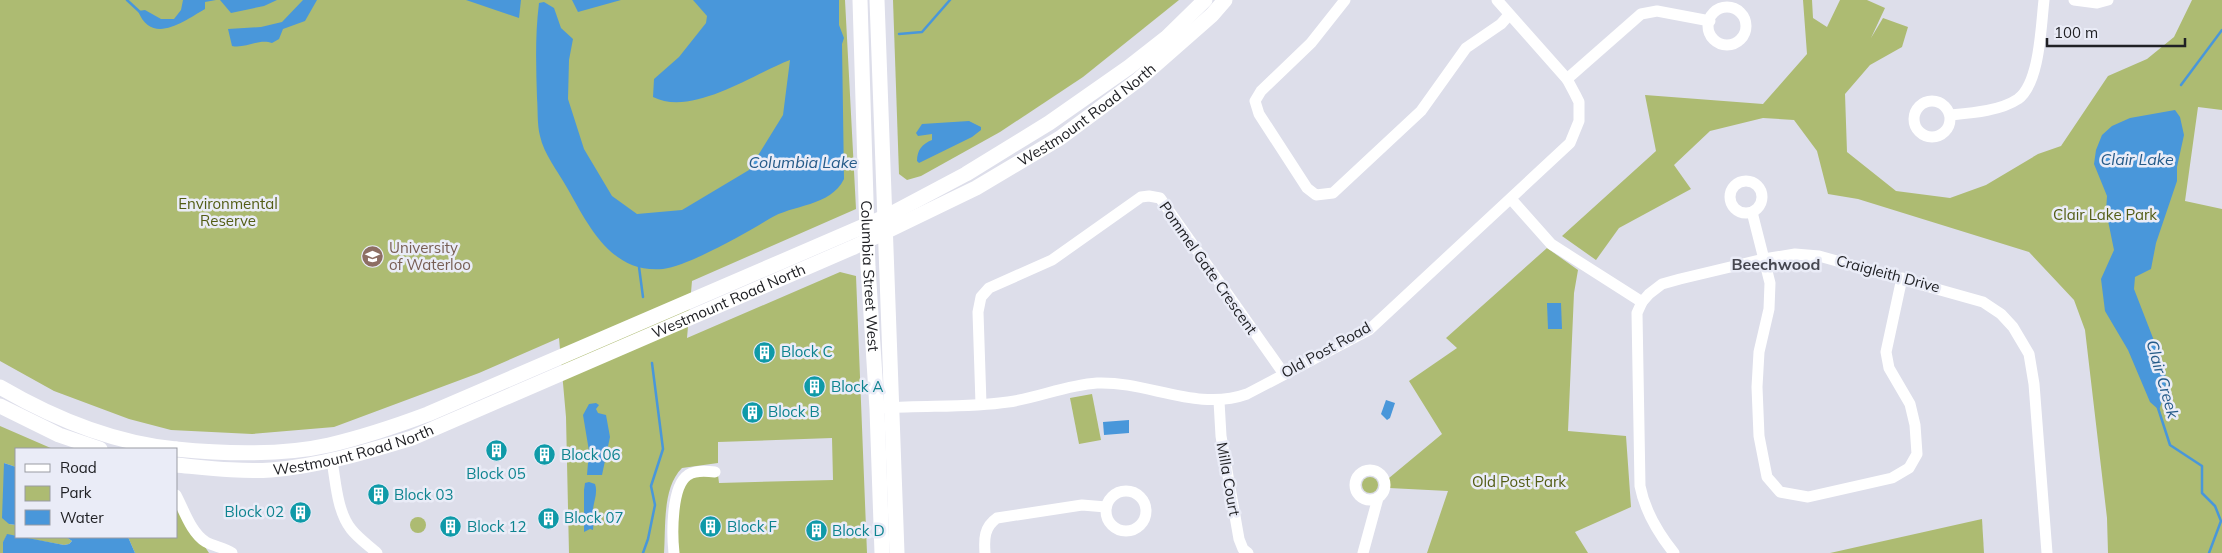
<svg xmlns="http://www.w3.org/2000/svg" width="2222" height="553" font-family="Mulish,sans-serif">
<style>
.green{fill:#adbb72}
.water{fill:#4997da}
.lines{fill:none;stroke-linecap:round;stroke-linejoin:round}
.stream{stroke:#4997da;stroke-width:2.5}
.street{stroke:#fff;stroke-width:11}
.secondary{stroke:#fff;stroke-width:15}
.labels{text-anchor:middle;stroke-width:5;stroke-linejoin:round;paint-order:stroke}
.street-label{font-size:15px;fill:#202125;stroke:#eaecf7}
.park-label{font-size:15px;fill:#535d15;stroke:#eaecf7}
.education-label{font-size:15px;fill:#785e54;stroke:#eaecf7;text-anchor:start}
.culture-label{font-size:15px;fill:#0d838f;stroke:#eaecf7;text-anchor:start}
.water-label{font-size:16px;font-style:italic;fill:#255b89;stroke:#eaecf7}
.neighbourhood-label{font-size:16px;font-weight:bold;fill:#464750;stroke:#eaecf7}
</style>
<rect width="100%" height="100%" fill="#dddeea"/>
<g class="green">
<path d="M0,0H845L856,209L692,281L687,338L840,272L856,276L867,553H679C677,537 675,491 688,481C695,474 709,476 718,475L719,483L833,480L832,438L718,442V463L682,468C662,488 666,527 664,553H569L566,417L559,338L479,373L334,427L252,434L171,430L129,419L54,391L0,361Z"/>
<polygon points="893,0 1179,0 1083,77 1000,132 921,176 907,180 899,174"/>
<polygon points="1803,0 1812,0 1813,18 1827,27 1840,0 1867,0 1885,8 1871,38 1883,18 1908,27 1902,47 1870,65 1845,94 1847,152 1896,191 1950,198 1986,185 2038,154 2061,146 2108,76 2147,59 2174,37 2192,0 2222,0 2222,110 2198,107 2185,201 2222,209 2222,553 2108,553 2107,518 2085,330 2074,300 2029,252 1858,199 1828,194 1817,151 1794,120 1763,118 1710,131 1674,165 1691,189 1619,228 1596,260 1562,236 1656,151 1645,95 1763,104 1807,54"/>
<polygon points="1547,248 1578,270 1574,293 1568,431 1626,436 1631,507 1575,532 1588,553 1427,553 1448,491 1389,488 1389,478 1442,434 1409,381 1457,348 1446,338"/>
<polygon points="1092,394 1101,440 1079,444 1070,398"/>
<polygon points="0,426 53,449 16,449 16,467 4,463 9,524 16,525 16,536 7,535 3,543 3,553 0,553"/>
<circle cx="1370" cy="485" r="8"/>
<polygon points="176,503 209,553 135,553 128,537 176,537"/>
<circle cx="418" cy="525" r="8"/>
<polygon points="1982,519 1984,553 1830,553"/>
<polygon points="19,537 66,537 72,541 69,544 64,545"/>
</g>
<g class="water">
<path d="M183,0H216L205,2V9C184,21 152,46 138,11L145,10L161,19H174L181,10Z"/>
<polygon points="220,0 277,0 264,6 231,13"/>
<path d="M303,0H317L305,21L283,29L279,39L272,43C259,38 245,49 232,46L228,29L261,27L282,22Z"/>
<polygon points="466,0 521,0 519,18"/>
<polygon points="572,0 621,0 578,12"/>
<path d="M693,0H839V25L844,38L842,44L844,179C830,207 793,204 769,219C747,233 688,266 663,269C610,274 588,224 566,186C557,170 544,154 540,136C537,124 538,110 537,98C536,66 535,35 539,3L544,2L554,8L561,28L573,39L569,60L568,99L584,149L612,196L637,214L682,210L749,170L783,115L790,60C753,74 692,117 653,97L654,79L679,57L706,23L707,16Z"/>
<polygon points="2175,110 2180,117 2184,135 2177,167 2177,181 2156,243 2151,269 2135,277 2134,289 2165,369 2166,390 2159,410 2150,402 2128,350 2105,311 2101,279 2114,250 2106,211 2107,196 2094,164 2096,150 2102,135 2112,126 2130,118"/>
<path d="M969,121L981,127V130L972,137L919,163L917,161C917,150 922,144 932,140V134L918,136L916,133L922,124Z"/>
<polygon points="1547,303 1561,303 1562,329 1548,329"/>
<polygon points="1386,400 1395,403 1390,418 1387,420 1381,414"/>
<polygon points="596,403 599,405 596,409 598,413 606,415 610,437 602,475 587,475 589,451 583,415 589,404"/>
<polygon points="1129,420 1129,433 1104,435 1103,422"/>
<polygon points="4,463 16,467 16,525 9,524 2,518"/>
<path d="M589,482L595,484C598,492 594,501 593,509C592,516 594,523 593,530L590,529L584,532V490L585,483Z"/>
<polygon points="7,534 64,545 69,544 72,541 66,537 128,537 135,553 3,553 3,542"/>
</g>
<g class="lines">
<g class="stream">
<polyline points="127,0 141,13"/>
<polyline points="899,34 922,32 950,0"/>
<polyline points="2181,85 2222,30"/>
<polyline points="639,267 643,297"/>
<polyline points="2158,408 2170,445 2202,466 2202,493 2215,506 2221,521 2209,553"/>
<polyline points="643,553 648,539 655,505 651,486 663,449 652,363"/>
</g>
<g class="street">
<polyline points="1345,0 1311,43 1261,91 1255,101 1259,114 1307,188 1316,195 1333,193 1421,111 1466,48 1501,24 1509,15"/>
<polyline points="2074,0 2097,3 2108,0"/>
<circle cx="1727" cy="26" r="19"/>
<polyline points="1567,79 1641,14 1657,11 1710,21"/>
<circle cx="1932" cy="119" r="18"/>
<path d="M1950,115C1972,113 2000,111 2018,99C2040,83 2041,25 2044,0"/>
<circle cx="1746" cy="197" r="16"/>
<polyline points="1511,199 1551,244 1642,302"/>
<polyline points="1752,212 1770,283 1769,309 1759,352 1757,387 1759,436 1767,477 1780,492 1808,497 1892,478 1909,468 1917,454 1915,425 1910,404 1889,368 1886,352 1902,278"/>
<polyline points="1219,401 1221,436 1239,539 1243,549 1248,553"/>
<polyline points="981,404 978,312 981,297 989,288 1052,260 1141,197 1149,196 1160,198 1284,374"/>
<path d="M886,408C926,405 968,408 1008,402C1038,398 1066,385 1097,383C1148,381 1197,412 1247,394L1369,330L1570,143L1579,121V102L1575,94L1567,79L1497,0"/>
<path d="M332,461C336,483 337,511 351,529C358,538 368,545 377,553"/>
<circle cx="1370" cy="485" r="15"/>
<circle cx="1126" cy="511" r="20"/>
<path d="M176,495C184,510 191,533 206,542C215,547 224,547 232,553"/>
<path d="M674,553C672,535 671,486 688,475C695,470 707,471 715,472"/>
<path d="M985,553C984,539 984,527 997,518L1082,505L1106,507"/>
<polyline points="1363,553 1378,498"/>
<path d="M1674,553C1658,533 1645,512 1640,486L1637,313L1642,302L1649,294L1662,284L1680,279L1764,259L1795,254L1819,256L1983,302L2001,314L2013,327L2029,354L2034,384L2047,553"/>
</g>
<g class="secondary">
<path id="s1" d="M860,0L868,267L877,409L882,553"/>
<polyline points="877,0 897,553"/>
<path d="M0,387C53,418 114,443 176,449"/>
<polyline points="0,406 59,435 100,449"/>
<path d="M176,449C226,454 280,456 329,445C363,437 396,426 428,414L885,217L966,174L1049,123L1129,67L1166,38L1205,0"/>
<path id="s2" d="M176,465C208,468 240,472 271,470C320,466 366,452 412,438L854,247L976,188L1060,138L1138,80L1212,15L1225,0"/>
</g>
</g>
<defs>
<symbol id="university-disc" viewBox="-11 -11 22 22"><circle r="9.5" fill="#8d6e63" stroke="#eaecf7"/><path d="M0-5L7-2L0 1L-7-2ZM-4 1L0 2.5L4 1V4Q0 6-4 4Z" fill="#fff"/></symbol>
<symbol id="building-disc" viewBox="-11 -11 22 22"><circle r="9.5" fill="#0f9aa8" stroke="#eaecf7"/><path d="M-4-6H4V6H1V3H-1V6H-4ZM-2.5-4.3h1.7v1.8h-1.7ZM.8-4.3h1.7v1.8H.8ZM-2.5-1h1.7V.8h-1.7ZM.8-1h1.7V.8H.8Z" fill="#fff"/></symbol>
</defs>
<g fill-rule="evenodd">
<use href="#university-disc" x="360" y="244" width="25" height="25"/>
<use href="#building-disc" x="752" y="340" width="25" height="25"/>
<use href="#building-disc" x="802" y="374" width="25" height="25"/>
<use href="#building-disc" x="740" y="400" width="25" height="25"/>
<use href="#building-disc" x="484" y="438" width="25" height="25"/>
<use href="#building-disc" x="532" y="442" width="25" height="25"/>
<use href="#building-disc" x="366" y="482" width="25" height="25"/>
<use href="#building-disc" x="288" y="500" width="25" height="25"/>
<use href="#building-disc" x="536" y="506" width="25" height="25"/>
<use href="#building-disc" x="438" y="514" width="25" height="25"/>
<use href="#building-disc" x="698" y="514" width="25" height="25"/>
<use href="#building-disc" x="804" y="518" width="25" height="25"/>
</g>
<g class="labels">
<g class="street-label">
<text dy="5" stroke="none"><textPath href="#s2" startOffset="990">Westmount Road North</textPath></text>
<text transform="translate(1208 268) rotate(55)" y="5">Pommel Gate Crescent</text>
<text transform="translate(1888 274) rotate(15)" y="5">Craigleith Drive</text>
<text dy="5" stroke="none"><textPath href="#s1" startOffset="276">Columbia Street West</textPath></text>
<text dy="5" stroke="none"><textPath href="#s2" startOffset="585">Westmount Road North</textPath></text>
<text transform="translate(1326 350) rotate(-29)" y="5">Old Post Road</text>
<text dy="5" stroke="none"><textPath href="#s2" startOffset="180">Westmount Road North</textPath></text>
<text transform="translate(1228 479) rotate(80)" y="5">Milla Court</text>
</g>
<g class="park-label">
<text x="228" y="209">Environmental<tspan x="228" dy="17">Reserve</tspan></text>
<text x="2105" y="220">Clair Lake Park</text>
<text x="1519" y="487">Old Post Park</text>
</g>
<g class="education-label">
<text x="389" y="253">University<tspan x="389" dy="17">of Waterloo</tspan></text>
</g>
<g class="culture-label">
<text x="781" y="357">Block C</text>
<text x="831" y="392">Block A</text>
<text x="768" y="417">Block B</text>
<text x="561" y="460">Block 06</text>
<text x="496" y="479" text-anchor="middle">Block 05</text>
<text x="394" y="500">Block 03</text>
<text x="284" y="517" text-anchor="end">Block 02</text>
<text x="564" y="523">Block 07</text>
<text x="467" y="532">Block 12</text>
<text x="727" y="532">Block F</text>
<text x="832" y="536">Block D</text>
</g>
<g class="water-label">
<text x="2137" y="165">Clair Lake</text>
<text x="803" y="168">Columbia Lake</text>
<text transform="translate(2163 379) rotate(74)" y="6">Clair Creek</text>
</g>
<g class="neighbourhood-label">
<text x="1776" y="270">Beechwood</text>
</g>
</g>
<rect x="15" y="448" width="162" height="90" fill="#eaecf7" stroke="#999ba3"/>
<rect x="25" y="464" width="25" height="8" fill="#ffffff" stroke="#999ba3"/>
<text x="60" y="473" font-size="15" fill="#202125">Road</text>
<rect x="25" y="486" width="25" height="15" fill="#adbb72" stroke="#999ba3"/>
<text x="60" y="498" font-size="15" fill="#202125">Park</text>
<rect x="25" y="510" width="25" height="15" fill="#4997da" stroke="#999ba3"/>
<text x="60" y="523" font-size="15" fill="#202125">Water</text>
<path d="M2047 38v8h138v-8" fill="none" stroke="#202125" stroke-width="2.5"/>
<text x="2054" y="38" font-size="15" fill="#202125" stroke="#eaecf7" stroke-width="4" paint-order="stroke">100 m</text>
</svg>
